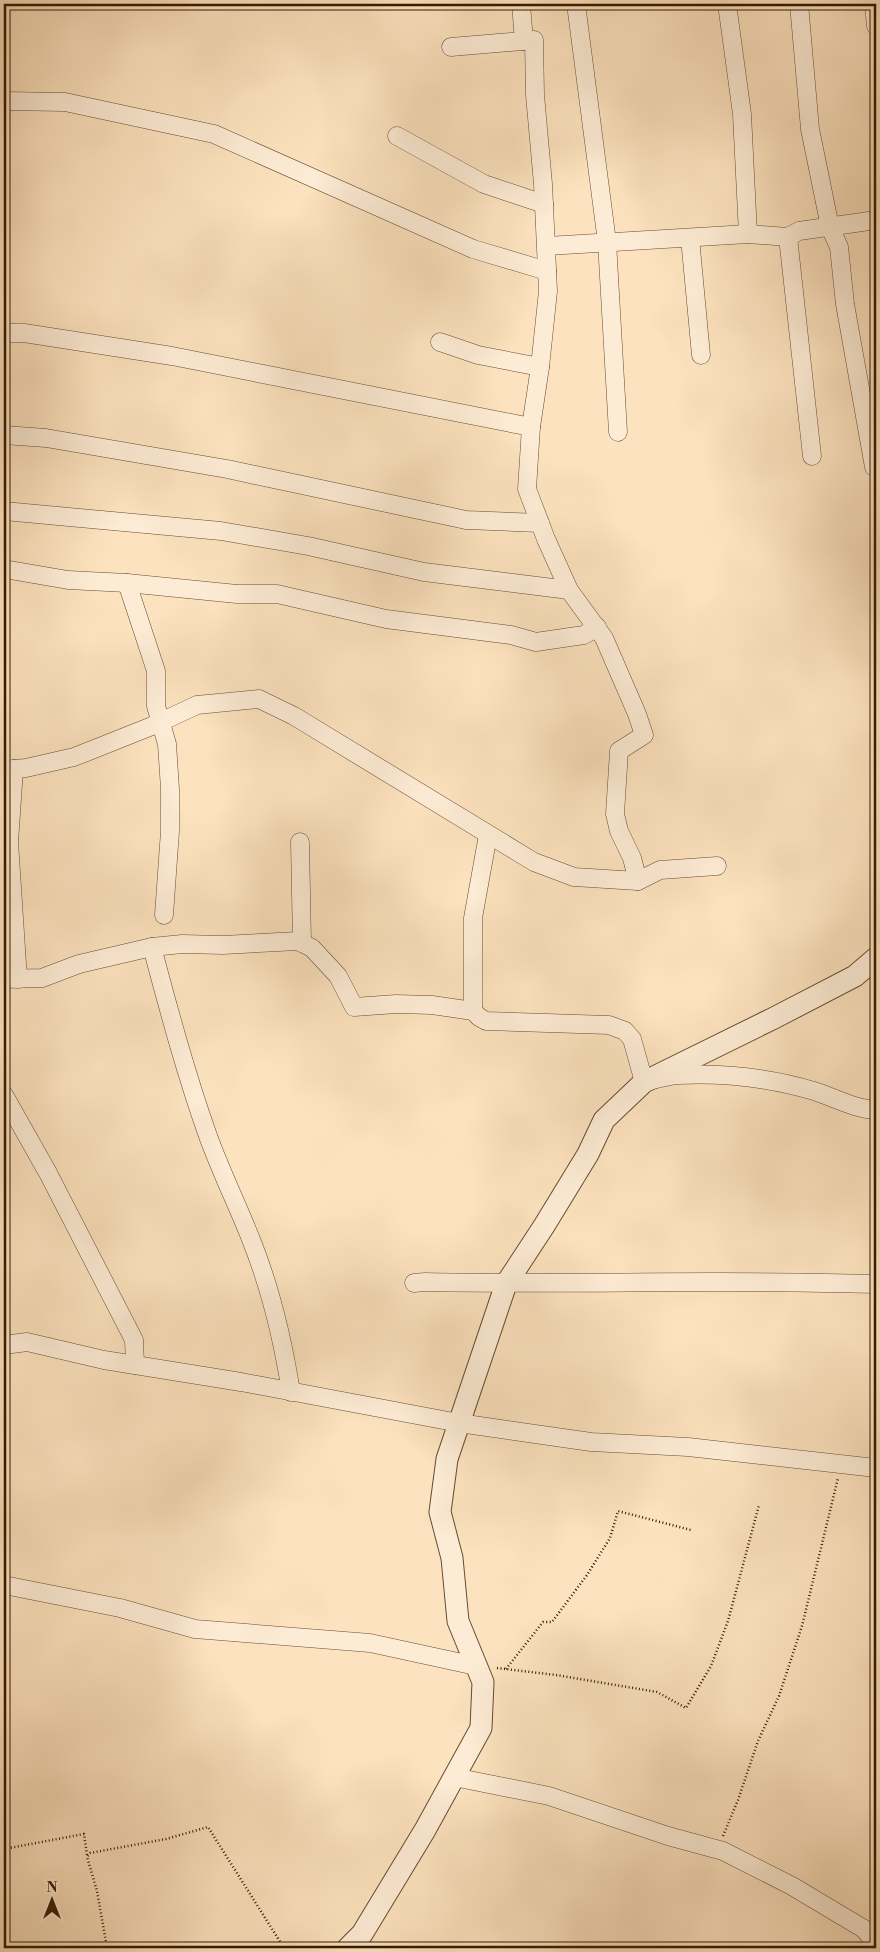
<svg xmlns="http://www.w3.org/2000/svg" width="880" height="1952" font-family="'Libre Bodoni',serif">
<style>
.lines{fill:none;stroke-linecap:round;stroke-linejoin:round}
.minor-casing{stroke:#674b30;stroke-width:19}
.tertiary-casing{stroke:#674b30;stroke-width:23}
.path{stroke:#351900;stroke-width:2.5;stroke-dasharray:1 2.5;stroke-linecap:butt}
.minor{stroke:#fdecd5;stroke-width:18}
.tertiary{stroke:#fdecd5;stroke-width:21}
</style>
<rect width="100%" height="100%" fill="#fce2be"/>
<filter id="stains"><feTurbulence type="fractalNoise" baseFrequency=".004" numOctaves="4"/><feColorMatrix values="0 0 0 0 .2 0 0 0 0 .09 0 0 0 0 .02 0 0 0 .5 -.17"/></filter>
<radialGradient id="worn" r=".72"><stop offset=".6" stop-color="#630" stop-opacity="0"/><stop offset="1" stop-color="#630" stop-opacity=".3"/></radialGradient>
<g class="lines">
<defs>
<g id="minor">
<polyline points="521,4 524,41"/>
<polyline points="576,4 607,242 618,432"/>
<polyline points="727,4 742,114 748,234"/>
<polyline points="799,4 810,129 830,227 839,247 845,304 874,467"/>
<polyline points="874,4 876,26"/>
<polyline points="451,47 534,40 535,95 543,184 548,291 540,367 531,427 527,489 546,539 569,590 604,638 637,714 644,735 619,751 615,814 619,831 632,858 638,881"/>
<polyline points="4,101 65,102 214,134 473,249 547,271"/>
<polyline points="397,136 484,184 544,204"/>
<polyline points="788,237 812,456"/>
<polyline points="690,238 701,355"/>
<polyline points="547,246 748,234 788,237 799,231 876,220"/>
<polyline points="4,333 24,333 172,356 531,427"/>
<polyline points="440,342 478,355 540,367"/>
<polyline points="4,435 46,438 227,469 466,520 540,523"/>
<polyline points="4,511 221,531 308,546 424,572 569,590"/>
<polyline points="4,569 68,580 127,583 237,594 277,594 386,619 511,635 536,642 584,635 597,627"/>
<polyline points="127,583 156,671 156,706 167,744 170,789 170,831 164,915"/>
<polyline points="14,769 9,842 18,979"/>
<polyline points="4,770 26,768 74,757 152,726 197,705 259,699 294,716 534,862 574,877 638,881 660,870 717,866"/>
<path d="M488,835L473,918V1011L479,1017L486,1021L609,1025L625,1031L632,1039L644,1082C655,1079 667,1076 678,1075C724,1073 771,1078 814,1091C835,1098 855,1109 876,1110"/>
<polyline points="300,842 302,943"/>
<path d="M152,947C169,1011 186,1074 208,1136C221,1172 238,1206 252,1242C271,1290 283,1341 291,1392"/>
<polyline points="4,979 42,978 79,964 152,947 182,944 223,945 298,941 312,948 338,976 354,1007 396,1004 432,1005 473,1011"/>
<polyline points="4,1095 48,1173 134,1340 135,1365"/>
<path d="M414,1283L425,1282C575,1285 726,1279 876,1284"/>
<polyline points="4,1345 27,1342 104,1360 241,1382 459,1423 591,1442 688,1447 876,1468"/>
<polyline points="4,1585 120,1608 195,1629 370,1643 476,1666"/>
<polyline points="454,1777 549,1796 668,1836 723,1851 792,1886 864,1929 876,1944"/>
</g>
<polyline id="tertiary" points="348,1948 362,1934 425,1830 481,1728 483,1682 458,1621 452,1558 440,1512 447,1459 506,1284 544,1226 588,1154 604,1120 644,1082 774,1018 855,976 876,958"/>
</defs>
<use href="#minor" class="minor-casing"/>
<use href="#tertiary" class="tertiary-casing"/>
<g class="path">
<polyline points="497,1668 556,1675 657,1692 686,1708 711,1666 728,1621 759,1505"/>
<polyline points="506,1669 543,1622 552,1622 587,1575 610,1538 618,1511 691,1530"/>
<polyline points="723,1836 738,1800 758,1741 779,1696 802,1626 838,1478"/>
<polyline points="4,1849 84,1834 87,1855"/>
<polyline points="107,1948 97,1891 87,1857 90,1853 166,1839 208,1827 284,1948"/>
</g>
<use href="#minor" class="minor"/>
<use href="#tertiary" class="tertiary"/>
</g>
<rect width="880" height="1952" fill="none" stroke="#fce2be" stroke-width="20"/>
<rect x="5" y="5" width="870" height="1942" fill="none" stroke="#351900" stroke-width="2.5"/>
<rect x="10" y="10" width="860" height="1932" fill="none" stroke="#351900"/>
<g transform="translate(52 1900)" stroke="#fdecd5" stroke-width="4" paint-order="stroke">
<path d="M0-4L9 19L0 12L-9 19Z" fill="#351900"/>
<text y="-8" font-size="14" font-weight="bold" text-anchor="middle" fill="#351900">N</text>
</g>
<rect width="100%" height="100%" filter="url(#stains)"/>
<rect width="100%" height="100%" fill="url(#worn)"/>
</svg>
